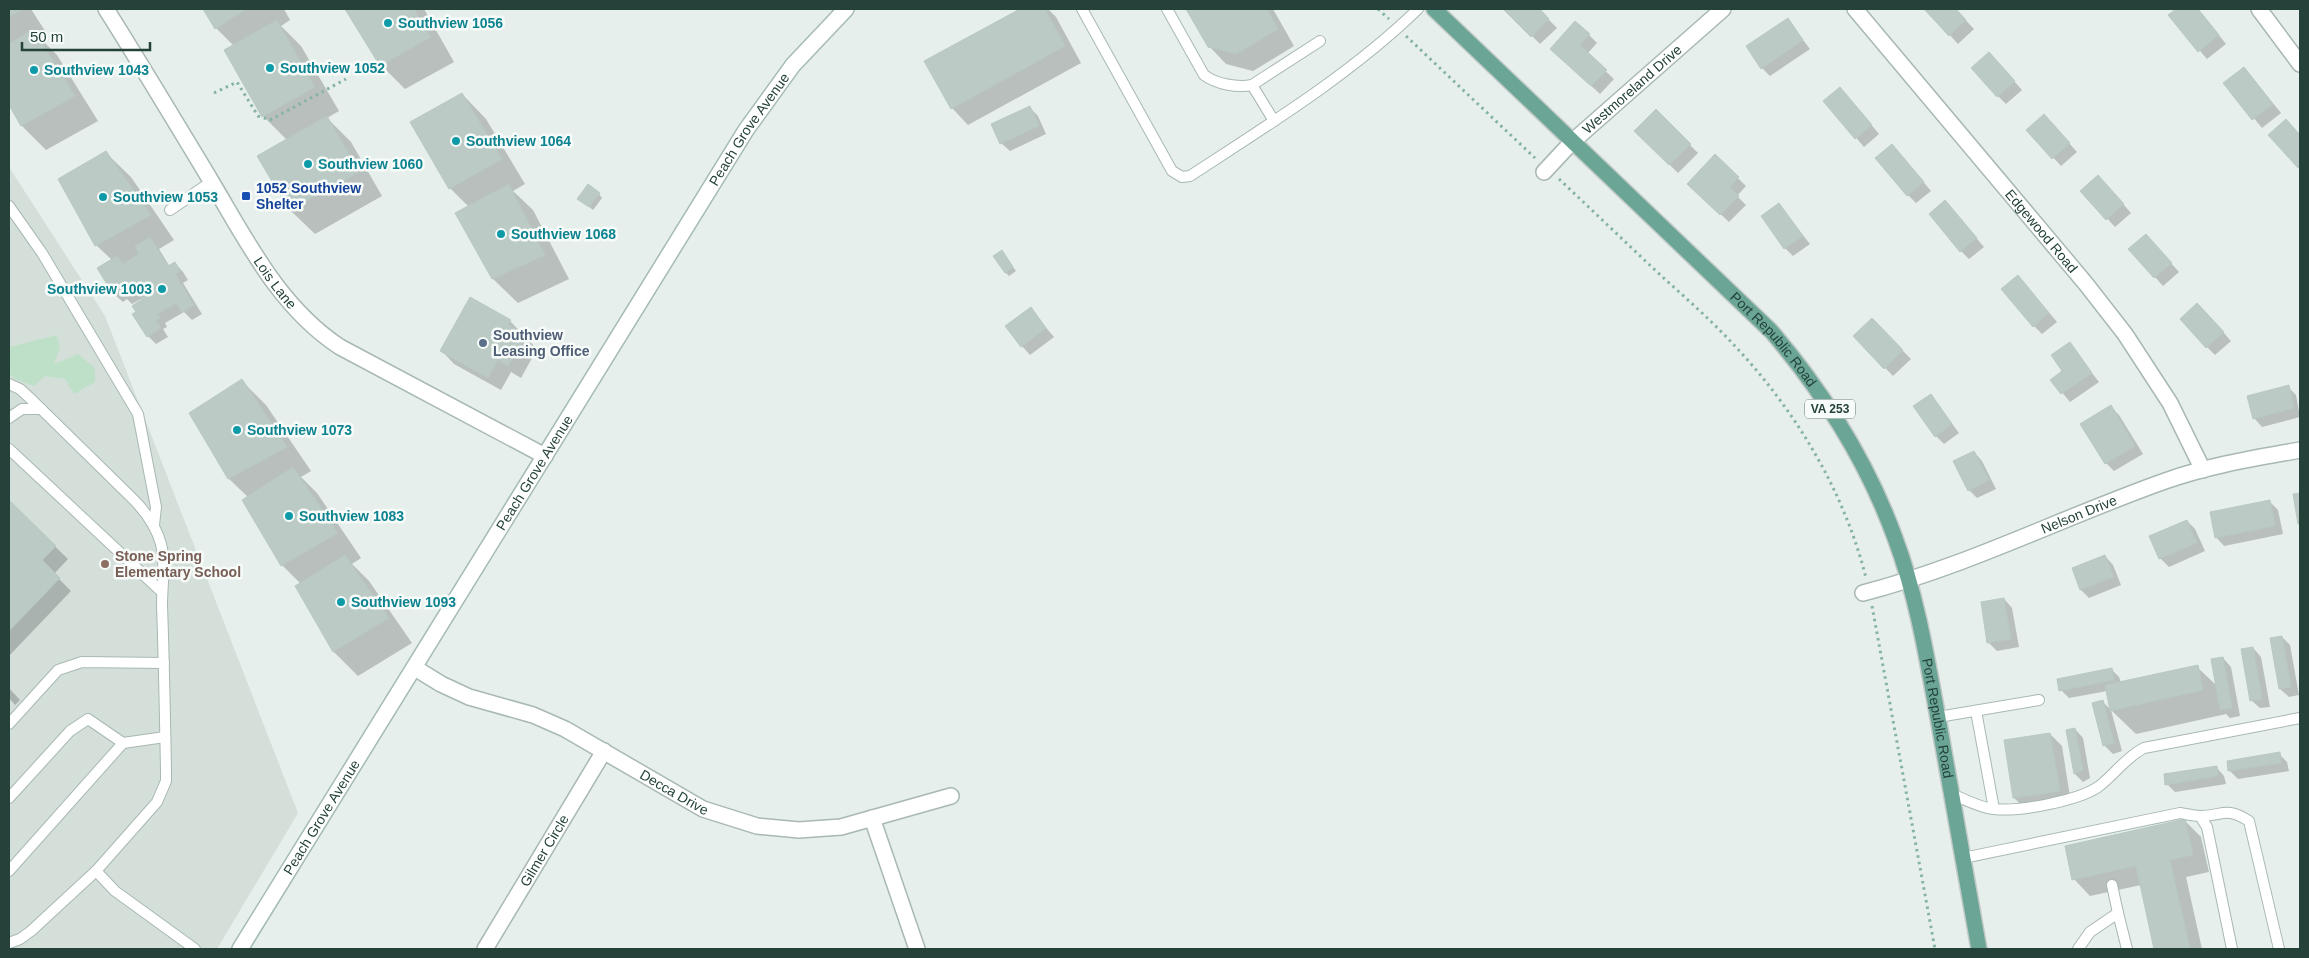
<svg xmlns="http://www.w3.org/2000/svg" width="2309" height="958" font-family="Arial,sans-serif">
<style>
.built{fill:#d4dfda}
.green{fill:#bfe0c8}
.shadow{fill:#0003}
.building{fill:#bbcac4;stroke:#b8c9c2}
.lines{fill:none;stroke-linecap:round;stroke-linejoin:round}
.service-casing{stroke:#a8b8b2;stroke-width:12}
.minor-casing{stroke:#a8b8b2;stroke-width:18}
.secondary-casing{stroke:#a4bbb3;stroke-width:18}
.primary-casing{stroke:#c2cac8;stroke-width:18}
.path{stroke:#86b3a5;stroke-width:3;stroke-dasharray:2.5 4;stroke-linecap:butt}
.service{stroke:#fff;stroke-width:10}
.minor{stroke:#fff;stroke-width:15}
.secondary{stroke:#fff;stroke-width:15}
.primary{stroke:#6aa596;stroke-width:15}
.culture-dot{fill:#0f9aa8;stroke:#f7fbf9;stroke-width:2}
.transit-dot{fill:#1a4fb4;stroke:#f7fbf9;stroke-width:2}
.service-dot{fill:#5c6f8a;stroke:#f7fbf9;stroke-width:2}
.education-dot{fill:#8d6e63;stroke:#f7fbf9;stroke-width:2}
.labels{text-anchor:middle;stroke-width:5;stroke-linejoin:round;paint-order:stroke}
.shield{fill:#f7fbf9;stroke:#637a73;stroke-width:1}
.shield-label{font-size:12px;font-weight:bold;fill:#24423a}
.culture-label{font-size:14px;font-weight:bold;fill:#0d838f;stroke:#f7fbf9;text-anchor:start}
.street-label{font-size:14px;fill:#24423a;stroke:#f7fbf9}
.transit-label{font-size:14px;font-weight:bold;fill:#164399;stroke:#f7fbf9;text-anchor:start}
.service-label{font-size:14px;font-weight:bold;fill:#4e5e75;stroke:#f7fbf9;text-anchor:start}
.education-label{font-size:14px;font-weight:bold;fill:#785e54;stroke:#f7fbf9;text-anchor:start}
</style>
<rect width="100%" height="100%" fill="#e6efeb"/>
<polygon class="built" points="9,167 105,316 298,813 217,949 9,949"/>
<polygon class="green" points="57,335 60,347 54,364 78,354 95,368 95,382 74,394 65,379 45,376 34,386 15,379 9,373 9,347"/>
<g class="shadow">
<polygon points="9,9 31,9 47,34 40,38 57,55 98,121 46,150 22,126 9,103"/>
<polygon points="204,9 284,9 290,20 281,26 301,46 339,111 327,118 351,142 382,196 315,234 290,210 258,156 287,140 263,116 234,46 216,28"/>
<polygon points="346,9 424,9 454,62 405,89 381,65"/>
<polygon points="1023,9 1048,9 1056,17 1081,63 968,125 952,108 926,62"/>
<polygon points="1188,9 1273,9 1294,46 1253,71 1226,64 1209,46"/>
<polygon points="1505,9 1538,9 1557,28 1540,44"/>
<polygon points="1926,9 1955,9 1974,29 1958,44"/>
<polygon points="2178,9 2198,9 2226,44 2207,59 2170,15"/>
<polygon points="1787,19 1810,49 1770,76 1762,68"/>
<polygon points="1589,35 1597,43 1587,54 1614,79 1600,94 1560,57"/>
<polygon points="1997,62 2022,90 2006,104 1998,96"/>
<polygon points="2244,68 2281,113 2262,128 2225,83"/>
<polygon points="462,94 486,119 525,184 513,191 533,210 569,279 518,303 493,279 457,213 469,207 450,188"/>
<polygon points="1848,97 1879,134 1864,147 1825,101"/>
<polygon points="1030,108 1038,116 1046,134 1010,151 1001,143"/>
<polygon points="1656,111 1698,153 1678,173 1636,131"/>
<polygon points="2052,124 2077,152 2061,166 2028,130"/>
<polygon points="106,153 131,177 174,240 159,249 170,267 175,263 183,272 188,280 183,283 202,314 192,320 184,312 165,323 167,327 163,329 168,337 156,344 148,336 138,312 147,298 146,296 132,304 127,299 123,302 114,294 99,268 112,260 96,245"/>
<polygon points="1900,154 1931,191 1916,203 1908,195"/>
<polygon points="1715,156 1746,186 1737,196 1746,205 1729,222 1697,192"/>
<polygon points="2106,185 2131,213 2115,227 2082,191"/>
<polygon points="599,194 602,198 593,210 583,202"/>
<polygon points="1945,202 1984,247 1969,259 1961,251"/>
<polygon points="1779,205 1810,244 1793,256 1785,248"/>
<polygon points="2154,244 2179,272 2163,286 2130,249"/>
<polygon points="1005,256 1016,271 1009,276 1005,272"/>
<polygon points="2026,285 2057,322 2042,334 2034,326"/>
<polygon points="470,299 510,321 537,349 521,378 511,372 501,390 454,364 442,351"/>
<polygon points="1030,309 1054,337 1030,355 1022,346"/>
<polygon points="2206,313 2231,341 2215,355 2207,347"/>
<polygon points="1872,320 1911,359 1893,376 1854,336"/>
<polygon points="2069,344 2099,382 2070,402 2052,380 2064,371"/>
<polygon points="242,381 266,405 311,471 301,477 317,493 361,558 352,564 369,581 412,643 358,676 334,652 297,586 301,584 282,565 248,497 229,479 191,413"/>
<polygon points="2288,387 2296,395 2300,417 2262,427 2254,418"/>
<polygon points="1931,395 1959,433 1944,444 1936,436"/>
<polygon points="2111,407 2119,415 2143,454 2114,471 2106,463"/>
<polygon points="1974,452 1982,461 1996,489 1977,498 1969,490"/>
<polygon points="2269,501 2278,510 2283,534 2224,546 2216,537"/>
<polygon points="9,502 68,559 54,574 71,591 9,656"/>
<polygon points="2187,521 2195,529 2205,551 2169,567 2160,558"/>
<polygon points="2105,556 2113,565 2121,585 2089,598 2081,590"/>
<polygon points="2004,599 2012,608 2019,647 1997,651 1988,642"/>
<polygon points="2282,637 2290,645 2299,695 2289,697 2280,689"/>
<polygon points="2253,648 2261,657 2270,707 2260,708 2251,700"/>
<polygon points="2223,658 2231,667 2240,716 2230,718 2226,714 2136,734 2111,710 2107,691 2069,698 2061,690 2111,669 2119,677 2121,683 2197,667 2217,686"/>
<polygon points="9,688 20,700 15,705 9,698"/>
<polygon points="2103,702 2111,710 2122,751 2113,754 2105,746 2094,704"/>
<polygon points="2075,729 2083,738 2090,778 2083,782 2075,774"/>
<polygon points="2050,734 2062,746 2071,803 2027,810 2014,798 2005,741"/>
<polygon points="2279,754 2287,762 2289,771 2238,779 2229,770"/>
<polygon points="2216,767 2224,776 2226,784 2175,792 2167,784"/>
<polygon points="2184,820 2201,837 2209,872 2186,877 2202,949 2156,949 2141,885 2090,896 2074,879"/>
</g>
<g class="building">
<polygon points="9,9 23,9 9,17"/>
<polygon points="203,9 246,9 215,29"/>
<polygon points="345,9 414,9 431,37 380,66"/>
<polygon points="1020,9 1045,9 1065,46 951,109 924,61"/>
<polygon points="1186,9 1267,9 1278,29 1236,54 1208,47"/>
<polygon points="1503,9 1540,9 1549,19 1531,37"/>
<polygon points="1924,9 1956,9 1966,20 1949,36"/>
<polygon points="2176,9 2198,9 2219,35 2198,52 2168,15"/>
<polygon points="1788,18 1803,40 1761,69 1746,46"/>
<polygon points="277,20 315,87 262,117 224,50"/>
<polygon points="1575,21 1590,34 1580,45 1607,70 1591,86 1550,49"/>
<polygon points="33,29 75,96 21,126 9,105 9,44"/>
<polygon points="1989,52 2015,81 1997,97 1971,68"/>
<polygon points="2244,67 2273,104 2252,120 2223,83"/>
<polygon points="1840,87 1872,125 1855,139 1823,101"/>
<polygon points="462,93 502,159 449,189 410,122"/>
<polygon points="1030,106 1039,126 1000,144 991,124"/>
<polygon points="1656,109 1691,144 1669,165 1634,131"/>
<polygon points="2044,114 2070,143 2052,159 2026,130"/>
<polygon points="327,116 359,172 289,210 257,156"/>
<polygon points="2286,119 2300,135 2300,165 2298,168 2268,135"/>
<polygon points="1892,144 1924,182 1907,196 1875,158"/>
<polygon points="106,151 151,215 95,246 58,179"/>
<polygon points="1715,154 1739,177 1730,187 1739,196 1720,215 1687,184"/>
<polygon points="2098,175 2124,204 2106,220 2080,191"/>
<polygon points="509,184 545,255 492,279 455,213"/>
<polygon points="588,184 600,193 589,207 577,199"/>
<polygon points="1945,200 1977,238 1960,252 1929,214"/>
<polygon points="1779,203 1803,236 1784,249 1761,216"/>
<polygon points="2146,234 2172,263 2154,278 2128,249"/>
<polygon points="150,237 168,266 175,262 180,271 175,274 194,305 182,312 176,303 158,314 160,318 156,320 161,328 147,337 132,314 136,312 132,306 145,297 139,287 122,297 119,291 113,294 97,268 117,256 123,264 139,254 135,246"/>
<polygon points="1002,250 1013,267 1005,273 993,256"/>
<polygon points="2018,275 2049,313 2033,327 2001,289"/>
<polygon points="470,297 511,320 508,325 526,335 508,366 498,360 488,378 440,351"/>
<polygon points="2197,303 2224,332 2206,348 2180,319"/>
<polygon points="1031,307 1046,328 1021,347 1005,326"/>
<polygon points="1872,318 1903,350 1884,369 1853,336"/>
<polygon points="2070,342 2092,373 2061,394 2050,380 2062,371 2051,355"/>
<polygon points="242,379 287,447 228,479 189,413"/>
<polygon points="2289,385 2294,408 2253,419 2247,396"/>
<polygon points="1931,394 1952,424 1935,437 1913,406"/>
<polygon points="2111,405 2135,446 2105,464 2080,424"/>
<polygon points="1974,451 1989,480 1968,491 1953,461"/>
<polygon points="293,467 338,533 281,566 242,500"/>
<polygon points="2300,493 2300,524 2298,524 2293,494"/>
<polygon points="9,500 56,546 42,560 60,578 9,631"/>
<polygon points="2270,500 2275,526 2215,538 2210,512"/>
<polygon points="2187,520 2197,543 2159,559 2149,536"/>
<polygon points="345,555 389,618 333,652 295,586"/>
<polygon points="2105,555 2114,577 2080,590 2072,568"/>
<polygon points="2004,598 2011,639 1987,643 1981,602"/>
<polygon points="2282,636 2291,687 2279,689 2270,638"/>
<polygon points="2253,647 2262,699 2250,701 2241,649"/>
<polygon points="2223,657 2232,708 2220,710 2211,659"/>
<polygon points="2198,665 2203,690 2110,711 2105,685"/>
<polygon points="2112,668 2114,680 2059,691 2057,679"/>
<polygon points="2103,700 2114,743 2103,746 2092,703"/>
<polygon points="2075,728 2083,770 2074,774 2066,730"/>
<polygon points="2050,733 2060,791 2013,798 2004,740"/>
<polygon points="2280,752 2281,763 2228,771 2227,761"/>
<polygon points="2217,766 2218,776 2165,785 2164,774"/>
<polygon points="2185,819 2193,855 2170,860 2190,949 2154,949 2136,866 2072,880 2065,846"/>
</g>
<g class="lines">
<defs>
<g id="service">
<path d="M1082,9L1172,171L1182,177L1190,176C1268,125 1351,74 1418,9"/>
<path d="M1167,9L1204,75C1216,84 1237,88 1252,85L1320,41"/>
<polyline points="1252,85 1274,121"/>
<polyline points="9,206 42,253 138,414 156,507 154,525"/>
<polyline points="170,210 211,182"/>
<path d="M9,384L20,389L33,401L133,499C146,512 156,526 161,544C166,564 162,585 162,605C164,661 165,716 166,771V781L157,802L96,871L31,931L20,939L9,943"/>
<polyline points="9,418 22,409 41,409"/>
<polyline points="9,449 162,592"/>
<polyline points="1976,711 1994,809"/>
<polyline points="1938,717 2039,700"/>
<polyline points="9,724 58,670 82,662 164,663"/>
<path d="M1951,794C1965,799 1980,808 1994,809C2019,812 2077,801 2098,787C2114,775 2126,757 2144,748L2300,718"/>
<polyline points="9,798 70,731 88,719 123,743"/>
<polyline points="2200,816 2207,827 2232,949"/>
<path d="M1963,858L2180,813C2186,814 2194,816 2200,816C2223,816 2225,806 2249,821L2279,949"/>
<polyline points="9,871 123,743 165,737"/>
<polyline points="96,871 115,891 195,949"/>
<polyline points="2112,885 2118,913"/>
<polyline points="2078,949 2090,932 2118,913 2127,949"/>
</g>
<g id="minor">
<path id="s1" d="M106,9C142,66 176,123 211,181C247,241 279,307 340,347L545,456"/>
<path id="s2" d="M1855,9L2086,284L2125,334L2170,403L2203,470"/>
<polyline points="2259,9 2300,64"/>
<path id="s3" d="M1544,172L1572,142L1723,9"/>
<path id="s4" d="M1863,593C1968,566 2065,516 2168,480C2211,465 2256,458 2300,450"/>
<path id="s5" d="M415,668L441,684L469,697L533,715L565,729L703,809L757,826L799,830L841,827L951,796"/>
<polyline points="872,818 917,949"/>
<path id="s6" d="M485,949L604,751"/>
</g>
<g id="secondary">
<path id="s7" d="M240,949L746,130L793,65L846,9"/>
</g>
<g id="primary">
<path id="s8" d="M1434,9L1771,331C1824,393 1867,461 1895,538C1918,599 1928,665 1940,729C1953,803 1966,876 1979,949"/>
</g>
</defs>
<use href="#service" class="service-casing"/>
<use href="#minor" class="minor-casing"/>
<use href="#secondary" class="secondary-casing"/>
<use href="#primary" class="primary-casing"/>
<g class="path">
<polyline points="1378,9 1389,19"/>
<polyline points="1406,36 1535,158"/>
<polyline points="214,93 237,82 258,116 270,120 346,79"/>
<path d="M1559,179C1591,209 1623,240 1655,270C1681,294 1708,317 1732,343C1794,408 1844,490 1866,578"/>
<polyline points="1872,606 1935,949"/>
</g>
<use href="#service" class="service"/>
<use href="#minor" class="minor"/>
<use href="#secondary" class="secondary"/>
<use href="#primary" class="primary"/>
</g>
<g class="culture-dot">
<circle cx="388" cy="23" r="5"/>
<circle cx="270" cy="68" r="5"/>
<circle cx="34" cy="70" r="5"/>
<circle cx="456" cy="141" r="5"/>
<circle cx="308" cy="164" r="5"/>
<circle cx="103" cy="197" r="5"/>
<circle cx="501" cy="234" r="5"/>
<circle cx="162" cy="289" r="5"/>
<circle cx="237" cy="430" r="5"/>
<circle cx="289" cy="516" r="5"/>
<circle cx="341" cy="602" r="5"/>
</g>
<rect class="transit-dot" x="241" y="191" width="10" height="10" rx="2.5"/>
<circle class="service-dot" cx="483" cy="343" r="5"/>
<circle class="education-dot" cx="105" cy="564" r="5"/>
<g class="labels">
<rect class="shield" x="1805" y="399.5" width="50" height="19" rx="4"/>
<g class="shield-label">
<text x="1830" y="413">VA 253</text>
</g>
<g class="culture-label">
<text x="398" y="28">Southview 1056</text>
<text x="280" y="73">Southview 1052</text>
<text x="44" y="75">Southview 1043</text>
<text x="466" y="146">Southview 1064</text>
<text x="318" y="169">Southview 1060</text>
<text x="113" y="202">Southview 1053</text>
<text x="511" y="239">Southview 1068</text>
<text x="152" y="294" text-anchor="end">Southview 1003</text>
<text x="247" y="435">Southview 1073</text>
<text x="299" y="521">Southview 1083</text>
<text x="351" y="607">Southview 1093</text>
</g>
<g class="street-label">
<text dy="5" stroke="none"><textPath href="#s3" startOffset="121">Westmoreland Drive</textPath></text>
<text dy="5" stroke="none"><textPath href="#s7" startOffset="965">Peach Grove Avenue</textPath></text>
<text dy="5" stroke="none"><textPath href="#s2" startOffset="290">Edgewood Road</textPath></text>
<text dy="5" stroke="none"><textPath href="#s1" startOffset="322">Lois Lane</textPath></text>
<text dy="5" stroke="none"><textPath href="#s8" startOffset="474">Port Republic Road</textPath></text>
<text dy="5" stroke="none"><textPath href="#s7" startOffset="560">Peach Grove Avenue</textPath></text>
<text dy="5" stroke="none"><textPath href="#s4" startOffset="230">Nelson Drive</textPath></text>
<text dy="5" stroke="none"><textPath href="#s8" startOffset="894">Port Republic Road</textPath></text>
<text dy="5" stroke="none"><textPath href="#s5" startOffset="289">Decca Drive</textPath></text>
<text dy="5" stroke="none"><textPath href="#s7" startOffset="155">Peach Grove Avenue</textPath></text>
<text dy="5" stroke="none"><textPath href="#s6" startOffset="115">Gilmer Circle</textPath></text>
</g>
<g class="transit-label">
<text x="256" y="193">1052 Southview<tspan x="256" dy="16">Shelter</tspan></text>
</g>
<g class="service-label">
<text x="493" y="340">Southview<tspan x="493" dy="16">Leasing Office</tspan></text>
</g>
<g class="education-label">
<text x="115" y="561">Stone Spring<tspan x="115" dy="16">Elementary School</tspan></text>
</g>
</g>
<rect width="2309" height="958" fill="none" stroke="#24423a" stroke-width="20"/>
<path d="M22 42v8h128v-8" fill="none" stroke="#24423a" stroke-width="2.5"/>
<text x="30" y="42" font-size="15" fill="#24423a" stroke="#f7fbf9" stroke-width="4" paint-order="stroke">50 m</text>
</svg>
